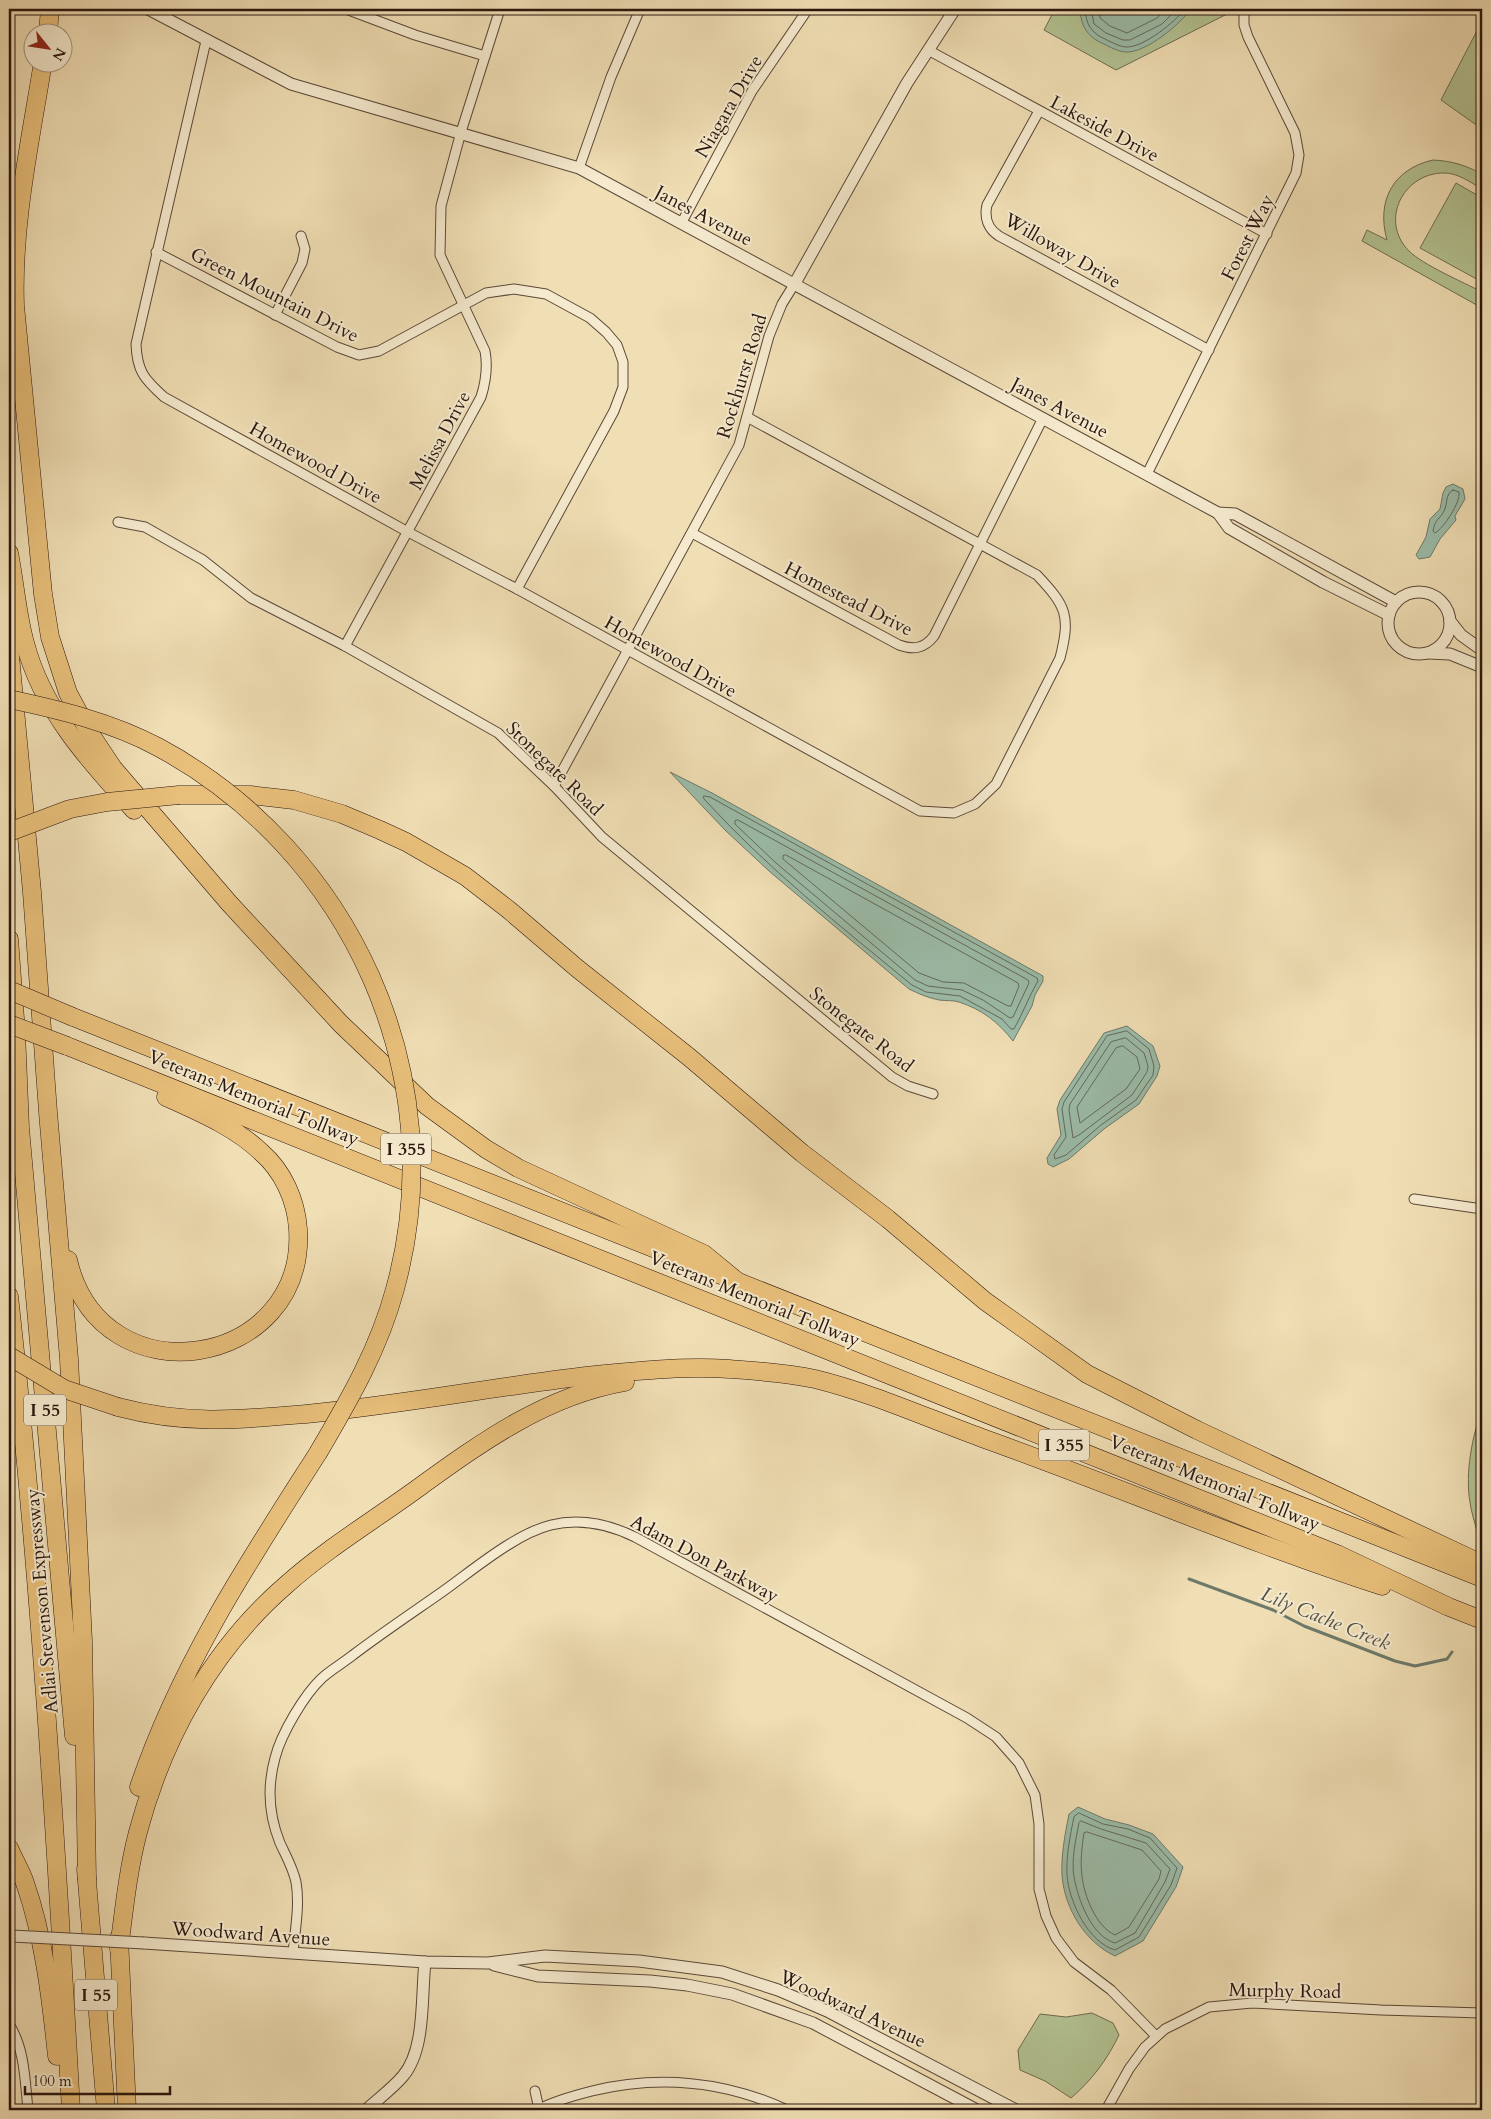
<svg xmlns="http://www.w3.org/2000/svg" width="1491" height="2119" font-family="Cardo,serif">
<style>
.green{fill:#b3c292;stroke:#6e6c50}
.water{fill:#9bbca9;stroke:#6d7a6b}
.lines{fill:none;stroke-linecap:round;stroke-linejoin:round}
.shore{stroke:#62695c;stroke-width:1}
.stream{stroke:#6d7a6b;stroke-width:3}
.minor-casing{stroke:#5b4838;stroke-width:11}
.tertiary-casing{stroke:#5b4838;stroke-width:13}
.motorway-casing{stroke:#29160e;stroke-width:19}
.minor{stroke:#f5eace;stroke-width:9}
.tertiary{stroke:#f5eace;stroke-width:11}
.motorway{stroke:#e8bf7a;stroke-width:18}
.tertiary-bridge-casing{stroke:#5b4838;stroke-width:13;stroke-linecap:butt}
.motorway-bridge-casing{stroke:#29160e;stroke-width:19;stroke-linecap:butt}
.tertiary-bridge{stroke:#f5eace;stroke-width:11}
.motorway-bridge{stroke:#e8bf7a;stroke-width:18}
.labels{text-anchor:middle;stroke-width:4;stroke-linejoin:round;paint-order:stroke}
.shield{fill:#f5eace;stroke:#665648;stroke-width:1}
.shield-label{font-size:18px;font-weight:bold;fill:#29160e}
.street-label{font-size:19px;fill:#29160e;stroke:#f5eace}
.water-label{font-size:20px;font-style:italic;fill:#515044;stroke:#f5eace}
</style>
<rect width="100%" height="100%" fill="#f0deb4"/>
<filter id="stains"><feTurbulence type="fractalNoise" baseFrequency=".004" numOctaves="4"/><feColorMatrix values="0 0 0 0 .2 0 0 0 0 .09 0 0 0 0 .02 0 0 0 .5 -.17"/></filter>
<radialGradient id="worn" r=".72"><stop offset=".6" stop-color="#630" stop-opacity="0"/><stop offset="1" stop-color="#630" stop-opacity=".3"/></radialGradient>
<g class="green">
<polygon points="1055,9 1237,9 1116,70 1044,30"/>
<polygon points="1482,21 1482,129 1441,100"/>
<path d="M1433,160C1452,161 1465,165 1482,174V189C1470,182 1458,173 1444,173C1403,173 1379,221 1409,251C1423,265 1463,282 1482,292V308L1362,241L1367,230L1387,240C1376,201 1393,169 1433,160Z"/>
<polygon points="1456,183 1482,198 1482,282 1420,248"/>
<path d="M1482,1410V1534L1477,1532C1475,1522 1471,1512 1470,1502C1465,1474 1472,1436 1482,1410Z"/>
<path d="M1092,2013L1113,2023L1119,2035C1107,2060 1092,2080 1071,2098L1045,2081L1020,2070L1018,2050L1040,2014L1066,2017Z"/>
</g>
<g class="water">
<path d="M1080,9H1191C1180,24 1146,53 1126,52C1119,52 1110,47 1104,44C1087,37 1081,26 1080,9Z"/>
<polygon points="1453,484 1463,489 1465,499 1455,516 1456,520 1440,539 1430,557 1419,559 1416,555 1426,537 1430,519 1440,509 1443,493 1446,487"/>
<path d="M670,772L712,793L1043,976V981L1035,995L1032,1006L1013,1041C998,1022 983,1010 959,1002C953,1000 946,1001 939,1000C929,998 919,994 909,989L769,871L725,830Z"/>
<polygon points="1127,1026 1153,1046 1160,1066 1157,1076 1139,1104 1104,1129 1069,1159 1053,1167 1048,1164 1047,1158 1061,1135 1057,1109 1060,1100 1104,1033"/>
<path d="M1078,1807L1105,1819L1129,1825L1153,1834L1183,1867L1176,1887L1143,1941L1115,1956C1085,1942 1065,1909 1062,1876C1061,1855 1065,1834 1069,1814Z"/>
</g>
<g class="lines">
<g class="shore">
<path d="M1085,9C1086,24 1091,33 1105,39C1111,42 1120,47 1127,47C1144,47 1175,22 1185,9"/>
<polyline points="1091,9 1094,24 1106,33 1123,40 1130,40 1162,24 1177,9"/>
<polyline points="1099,9 1100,18 1110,26 1127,33 1157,18 1167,9"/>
<path d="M1453,490L1459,492C1461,502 1443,529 1435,533L1433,531C1436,517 1439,521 1444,511C1448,503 1445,494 1453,490Z"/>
<path d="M704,796L710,797L1037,978L1038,981C1029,996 1023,1013 1014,1029H1011L1002,1019L960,996L926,992L912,985C840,926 767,868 704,799Z"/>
<polygon points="738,820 1028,980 1029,983 1013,1017 1010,1018 983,1000 962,990 928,986 915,980 776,863 735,824 735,821"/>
<polygon points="786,855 1018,983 1019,986 1011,1006 1008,1006 964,983 943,982 919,973 783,859 783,856"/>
<polygon points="1127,1031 1149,1049 1154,1066 1153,1075 1136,1100 1101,1125 1066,1155 1055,1159 1054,1155 1066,1137 1062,1109 1064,1102 1107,1036"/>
<polygon points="1126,1038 1144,1053 1148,1066 1147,1072 1132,1095 1079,1135 1073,1138 1069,1110 1070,1104 1111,1042"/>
<polygon points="1123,1046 1137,1057 1140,1069 1126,1089 1080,1123 1077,1107 1116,1048"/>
<path d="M1079,1813L1103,1824L1128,1829L1150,1838L1177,1868L1171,1885L1139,1937L1115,1950C1088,1942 1069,1902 1067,1875C1066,1856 1070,1836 1074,1817Z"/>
<path d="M1081,1821L1101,1829L1146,1843L1170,1869L1165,1882L1135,1933L1115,1943C1091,1936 1078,1899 1074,1877C1071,1860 1076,1839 1079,1823Z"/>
<path d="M1087,1832L1142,1850L1161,1871L1159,1879L1129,1927L1115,1935C1096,1927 1084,1895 1082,1876C1080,1863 1082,1846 1084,1833Z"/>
</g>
<polyline class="stream" points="1189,1579 1273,1610 1304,1626 1395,1661 1415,1666 1447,1659 1452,1652"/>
<defs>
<g id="minor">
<polyline points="346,9 415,35 485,56"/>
<path d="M206,41L136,344C137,371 144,379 164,397L408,532L517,589L920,811L954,813L975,804L996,784L1060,658C1071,615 1066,606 1037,575L747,417"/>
<polyline points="928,50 1267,234"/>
<path d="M1039,111L987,205C984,218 988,229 999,236L1209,350"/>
<polyline points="579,168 611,77 640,9"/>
<polyline points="682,222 752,91 808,9"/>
<polyline points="156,252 337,347 359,355 379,351 486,293 514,289 546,294 590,318 606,332 617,345 623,362 623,387 614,411 517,589"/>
<polyline points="275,315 302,263 305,249 301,236"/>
<polyline points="1147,474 1296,173 1299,155 1295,133 1248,37 1244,25 1244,9"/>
<polyline points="118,522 145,527 203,560 251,598 345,646 498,733 554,786 602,837 892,1077 908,1086 933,1094"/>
<path d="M692,533L899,645C913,650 924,649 934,636L1043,418"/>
<path d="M345,646L481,397C486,381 488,367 485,351L440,255L441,206L461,132L500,9"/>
<polyline points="554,786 739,445 769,336 782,304 795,283"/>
<polyline points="1414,1199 1482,1209"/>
<path d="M293,1953C295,1930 300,1905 296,1882C293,1868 286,1856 280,1843C269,1816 267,1787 275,1758C281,1734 304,1695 322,1678C332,1669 343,1663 353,1655C382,1633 412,1613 442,1592C473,1570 515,1534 551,1525C580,1518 608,1524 635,1537L967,1718L996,1737L1019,1763L1035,1795L1039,1824V1889L1046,1916L1056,1938L1074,1962L1111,1990L1156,2036"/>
<path d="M9,2024C25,2049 25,2081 28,2110"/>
<polyline points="535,2091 539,2109"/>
<path d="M537,2110C554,2101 572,2096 592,2091C658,2075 725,2081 787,2110"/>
<polyline points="1106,2110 1129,2069 1145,2047 1165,2029 1209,2007 1252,2003 1381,2010 1482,2013"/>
</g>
<g id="tertiary">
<polyline points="148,9 291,84 579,168 1218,513 1235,514 1396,602"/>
<polyline points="795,283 907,83 955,9"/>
<polyline points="1218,513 1229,528 1323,582 1389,615"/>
<circle cx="1419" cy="623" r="31"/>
<polyline points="1450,621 1461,635 1482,650"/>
<polyline points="1428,653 1450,654 1482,667"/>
<polyline points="144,1943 425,1962 488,1963 545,1956 639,1961 722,1972 778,1990 827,2011 1016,2110"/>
<polyline points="494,1965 538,1976 650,1981 687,1985 732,1994 813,2023 977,2110"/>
<path d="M366,2110C378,2099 393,2088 403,2076C426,2049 421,1996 425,1962"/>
</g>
<g id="motorway">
<polyline points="48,32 50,9"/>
<path d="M43,62C30,143 12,224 15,306L43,594L50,637L68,693L89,732L113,768L229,903L341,1024L427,1106L486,1149L518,1168L704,1254L738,1282"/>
<path d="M9,553C15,583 17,614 25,643C42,709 89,761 134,810"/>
<polyline points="9,645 32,892 48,1112 69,1359 83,1641 87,1879"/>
<polyline points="179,795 250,795 294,800 342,814 380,830 406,842 465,876 509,910 578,969 689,1057 802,1153 888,1219 985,1301 1087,1374 1197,1430 1482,1564"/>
<polyline points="9,939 16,1032 20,1128 74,1736"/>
<polyline points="73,1017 1482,1578"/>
<polyline points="67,1046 1337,1554 1449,1607 1482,1620"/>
<path d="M68,1260C101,1403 307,1368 298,1229C296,1200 283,1171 261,1152C235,1127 199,1112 166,1097"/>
<path d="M9,1296C39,1566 56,1839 71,2110"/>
<path d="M118,1407C186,1425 237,1420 306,1414C400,1405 493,1387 586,1376C634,1371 682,1366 730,1369C758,1371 787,1373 815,1379C872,1393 927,1418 982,1438C1116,1486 1247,1542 1382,1586"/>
<path d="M139,1787C180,1665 249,1561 318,1453"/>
<path d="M9,1848C14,1860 21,1871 25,1883C44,1937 51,1999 57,2056"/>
<polyline points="86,1869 106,2110"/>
<polyline points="119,1938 127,2110"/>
<path d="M119,1949C124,1910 128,1870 138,1832C163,1738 212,1649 286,1585C325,1550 371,1522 414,1491C479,1444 544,1396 625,1382"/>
</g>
</defs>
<use href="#minor" class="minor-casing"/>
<use href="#tertiary" class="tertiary-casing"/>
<use href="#motorway" class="motorway-casing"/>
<use href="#minor" class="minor"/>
<use href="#tertiary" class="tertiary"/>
<use href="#motorway" class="motorway"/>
<defs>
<polyline id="tertiary-bridge" points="12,1936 144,1943"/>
<g id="motorway-bridge">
<path d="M9,699C60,710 111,722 158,747C351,851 454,1076 395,1289C379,1349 349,1400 318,1453"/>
<polyline points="9,832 70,809 107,802 179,795"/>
<polyline points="9,990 73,1017"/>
<polyline points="9,1024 67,1046"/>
<polyline points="9,1356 64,1389 118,1407"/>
</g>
</defs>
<use href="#tertiary-bridge" class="tertiary-bridge-casing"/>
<use href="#motorway-bridge" class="motorway-bridge-casing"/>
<use href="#tertiary-bridge" class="tertiary-bridge"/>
<use href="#motorway-bridge" class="motorway-bridge"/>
</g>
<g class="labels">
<g class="shield">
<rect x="381" y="1133.5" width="50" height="31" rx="4"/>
<rect x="24" y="1394.5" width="42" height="31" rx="4"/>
<rect x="1039" y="1429.5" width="50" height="31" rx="4"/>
<rect x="75" y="1979.5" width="42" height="31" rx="4"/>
</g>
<g class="shield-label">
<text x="406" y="1155">I 355</text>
<text x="45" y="1416">I 55</text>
<text x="1064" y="1451">I 355</text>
<text x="96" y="2001">I 55</text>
</g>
<g class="street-label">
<text transform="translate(728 106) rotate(-60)" y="7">Niagara Drive</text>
<text transform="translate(1105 128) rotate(28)" y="7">Lakeside Drive</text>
<text transform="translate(704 215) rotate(28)" y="7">Janes Avenue</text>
<text transform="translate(1247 237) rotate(-63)" y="7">Forest Way</text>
<text transform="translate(1063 250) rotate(30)" y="7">Willoway Drive</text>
<text transform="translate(275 294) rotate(27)" y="7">Green Mountain Drive</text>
<text transform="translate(741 376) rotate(-73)" y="7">Rockhurst Road</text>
<text transform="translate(1060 407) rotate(28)" y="7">Janes Avenue</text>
<text transform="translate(439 440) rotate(-62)" y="7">Melissa Drive</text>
<text transform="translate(316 462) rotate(29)" y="7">Homewood Drive</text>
<text transform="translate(849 598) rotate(27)" y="7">Homestead Drive</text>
<text transform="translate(671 656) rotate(29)" y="7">Homewood Drive</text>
<text transform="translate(555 768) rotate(44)" y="7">Stonegate Road</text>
<text transform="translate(862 1029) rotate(38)" y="7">Stonegate Road</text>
<text transform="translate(254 1097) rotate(22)" y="7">Veterans Memorial Tollway</text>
<text transform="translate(755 1298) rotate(22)" y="7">Veterans Memorial Tollway</text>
<text transform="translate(1215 1482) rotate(22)" y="7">Veterans Memorial Tollway</text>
<text transform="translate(705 1558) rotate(28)" y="7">Adam Don Parkway</text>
<text transform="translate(41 1601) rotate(-95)" y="7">Adlai Stevenson Expressway</text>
<text transform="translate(251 1933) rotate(4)" y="7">Woodward Avenue</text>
<text transform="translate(1285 1990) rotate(1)" y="7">Murphy Road</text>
<text transform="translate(853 2008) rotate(25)" y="7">Woodward Avenue</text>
</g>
<g class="water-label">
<text transform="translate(1326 1618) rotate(22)" y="7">Lily Cache Creek</text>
</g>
</g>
<rect width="1491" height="2119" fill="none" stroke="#f0deb4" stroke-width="30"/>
<rect x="10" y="10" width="1471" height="2099" fill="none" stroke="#29160e" stroke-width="2.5"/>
<rect x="15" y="15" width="1461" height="2089" fill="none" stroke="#29160e"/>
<g transform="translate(48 48) rotate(120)"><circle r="24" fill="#f5eace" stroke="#a39581"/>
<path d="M0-4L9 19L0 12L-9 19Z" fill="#8f2418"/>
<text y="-8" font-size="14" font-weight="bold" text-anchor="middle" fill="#29160e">N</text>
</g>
<path d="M25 2086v8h145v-8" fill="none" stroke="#29160e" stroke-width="2.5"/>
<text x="32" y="2086" font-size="15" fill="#29160e" stroke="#f5eace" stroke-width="4" paint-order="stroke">100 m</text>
<rect width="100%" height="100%" filter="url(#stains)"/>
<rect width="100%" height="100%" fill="url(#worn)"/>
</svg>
